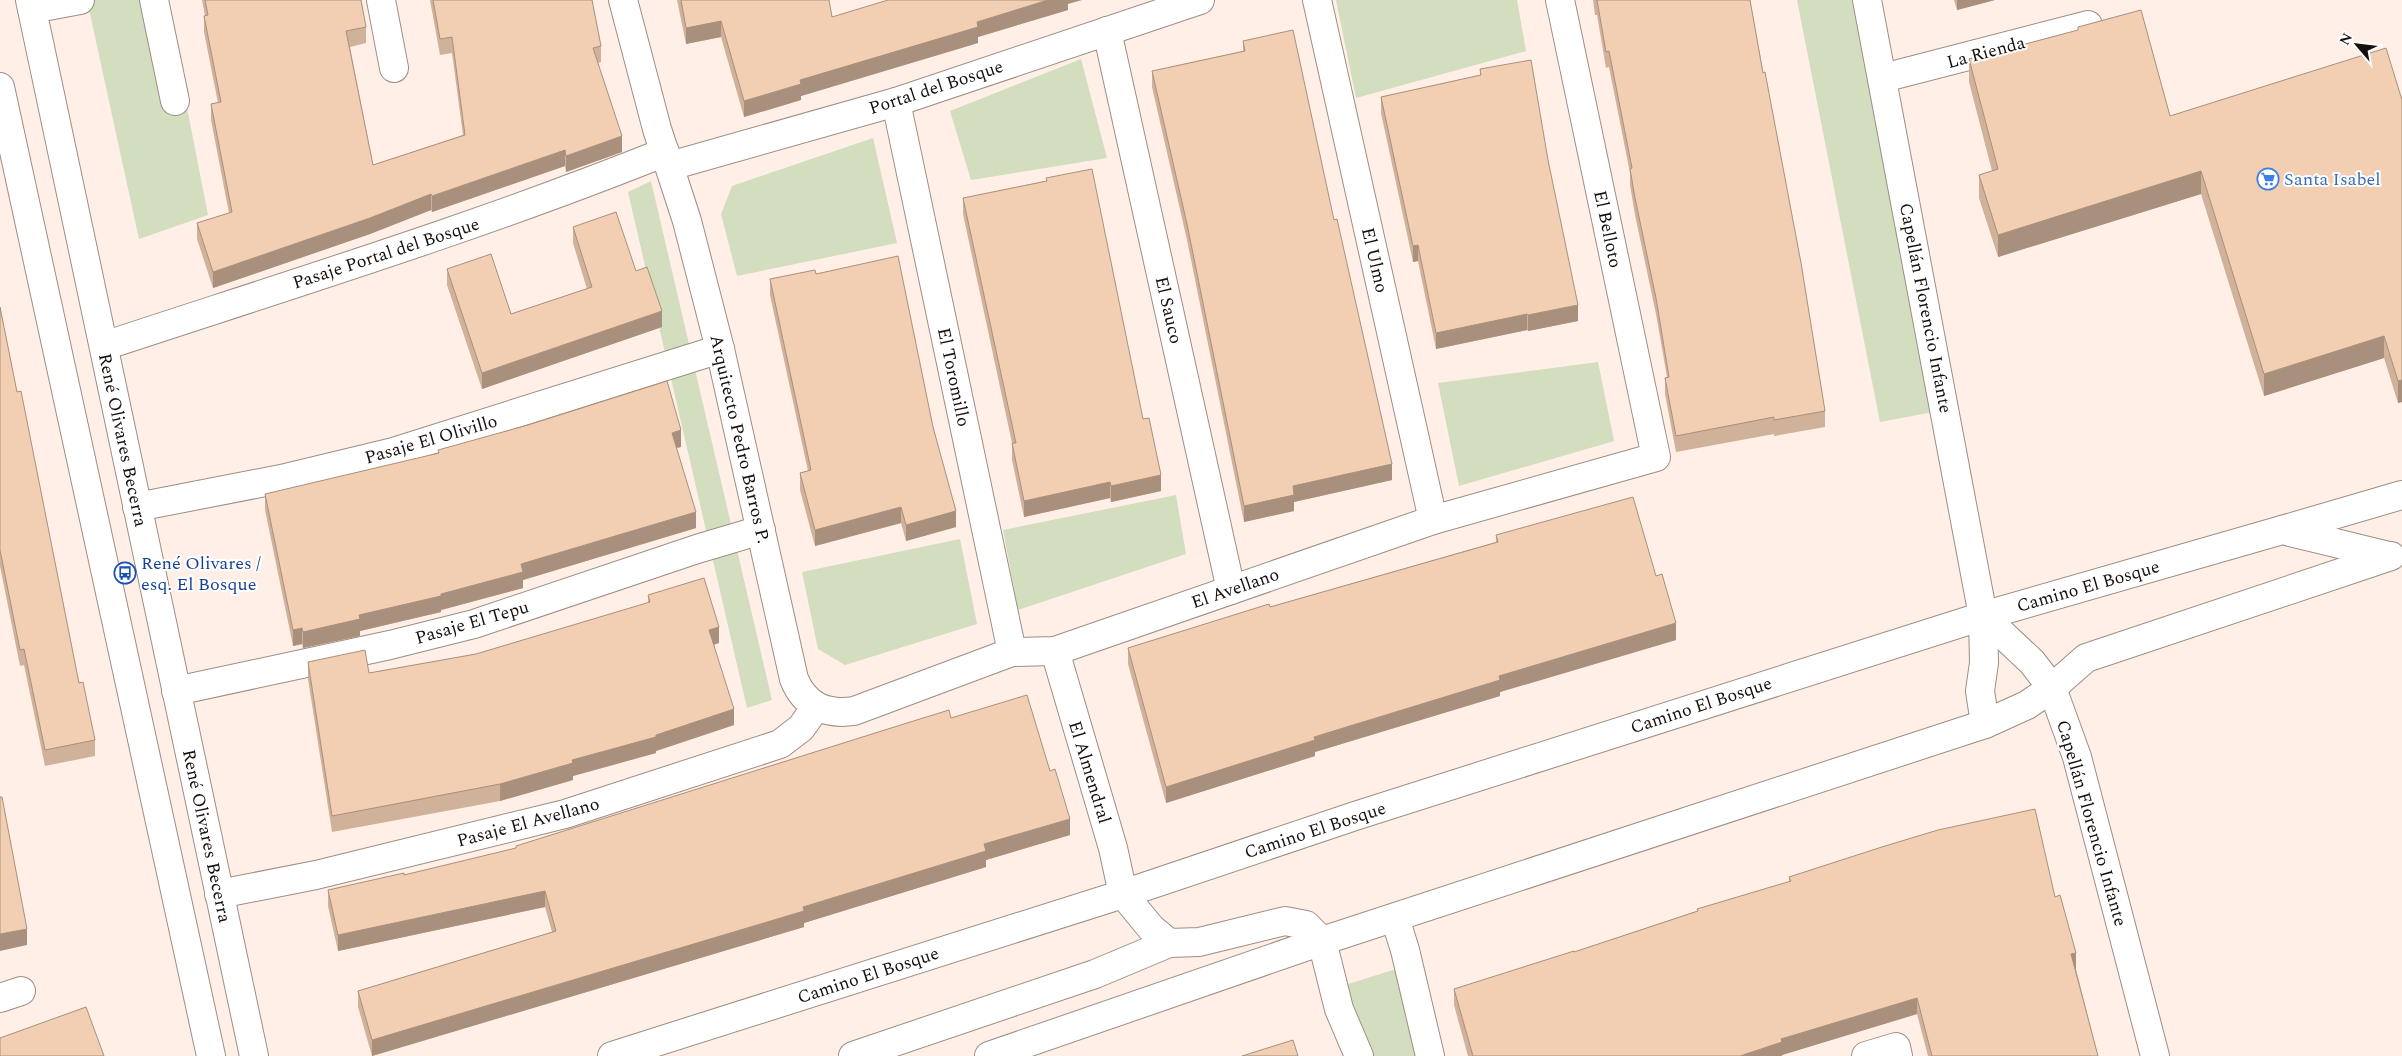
<svg xmlns="http://www.w3.org/2000/svg" width="2402" height="1056" font-family="Spectral,serif">
  <style>
    .green { fill: #d2debe }
    .lines { fill: none; stroke-linecap: round; stroke-linejoin: round }
    .minor-casing { stroke: #9c8e85; stroke-width: 30 }
    .tertiary-casing { stroke: #9c8e85; stroke-width: 30 }
    .minor { stroke: #fff; stroke-width: 28 }
    .tertiary { stroke: #fff; stroke-width: 28 }
    .wall { fill: #d0b19a }
    .shaded-wall { fill: #a9907d }
    .building { fill: #f2ceb3; stroke: #a9907d }
    .labels { text-anchor: middle; stroke-width: 4; stroke-linejoin: round; paint-order: stroke }
    .street-label { font-size: 18px; fill: #15100d; stroke: #fff }
    .shop-label { font-size: 18px; fill: #366cbe; stroke: #fff; text-anchor: start }
    .transit-label { font-size: 18px; fill: #164399; stroke: #fff; text-anchor: start }
  </style>
  <rect width="100%" height="100%" fill="#ffefe6"/>
  <g class="green">
    <path d="M87,0H166L208,215L139,239Z"/>
    <path d="M1336,0H1517L1526,51L1356,98Z"/>
    <path d="M1797,0H1852L1933,412L1880,422Z"/>
    <path d="M1081,59L1107,158L971,180L950,111Z"/>
    <path d="M873,138L897,243L737,276L721,214L732,186Z"/>
    <path d="M651,181L772,700L747,708L628,192Z"/>
    <path d="M1598,362L1614,441L1459,486L1438,383Z"/>
    <path d="M1176,495L1186,554L1018,610L1003,530Z"/>
    <path d="M960,539L977,624L845,665L818,649L802,572Z"/>
    <path d="M1396,969L1419,1056H1370L1345,985Z"/>
  </g>
  <g class="lines">
    <g class="minor-casing">
      <g id="minor">
        <path d="M154,0L175,101"/>
        <path d="M381,0L394,68"/>
        <path d="M623,0L657,129L687,221L720,349L794,679C805,706 826,715 854,711L1012,652L1055,651L1433,520L1656,457L1560,0"/>
        <path d="M1317,0L1433,520"/>
        <path d="M1867,0L1983,616L1984,663L1980,691L1985,724"/>
        <path d="M32,9L80,0"/>
        <path d="M1107,31L1231,590"/>
        <path d="M1883,78L2088,25"/>
        <path d="M0,87L211,1056"/>
        <path d="M896,102L1012,652"/>
        <path d="M670,166L896,102L1200,0"/>
        <path d="M104,346C292,284 481,226 665,152"/>
        <path d="M137,507L281,479L393,452L720,349"/>
        <path d="M2282,530L2402,495"/>
        <path d="M1983,616L2032,662L2052,688L2077,757L2155,1056"/>
        <path d="M1055,651L1113,848L1123,894"/>
        <path d="M176,691L390,645L474,624L697,549L761,530"/>
        <path d="M219,894L316,875L565,814L780,744L801,728L816,707"/>
        <path d="M1395,918L1405,950L1430,1056"/>
        <path d="M0,998L21,991"/>
        <path d="M853,1056L1095,974L1169,943"/>
        <path d="M989,1056L1322,941L1339,1009L1359,1056"/>
        <path d="M1866,1056L1896,1047L1898,1056"/>
      </g>
    </g>
    <g class="tertiary-casing">
      <g id="tertiary">
        <path d="M30,0L254,1056"/>
        <path d="M1123,894L1151,928L1169,943L1199,942L1285,921L1306,925L1322,941L1985,724L2027,705L2052,688L2086,658L2391,556"/>
        <path d="M612,1056L1123,894L1355,816L1983,616L2282,530L2389,556"/>
      </g>
    </g>
    <use href="#minor" class="minor"/>
    <use href="#tertiary" class="tertiary"/>
  </g>
  <g class="wall">
    <path d="M202,0H361L366,27V43L350,47L373,165L463,135L452,53L440,55L430,0H592L601,46V62L598,63L622,152L566,172L565,166L432,212L431,210L370,234L213,288L197,239V223L229,213L211,120V104L218,103L204,32V16H205Z"/>
    <path d="M677,0H829L832,17L1068,4V10L978,37V43L801,96V100L744,117L721,37L686,44Z"/>
    <path d="M1593,0H1750L1825,411V427L1774,436V434L1676,452L1665,394V378L1667,377L1656,314L1635,215L1630,185V173L1609,67L1606,68L1597,15H1595Z"/>
    <path d="M1954,0H1995L1957,10Z"/>
    <path d="M2078,27L2170,116L2402,100V402L2398,403L2384,358L2264,396L2201,194L1998,257L1979,198V175L1992,171L1969,82V59L2078,30Z"/>
    <path d="M1243,41L1392,480L1294,502V511L1244,522L1187,240L1152,87V71L1243,51Z"/>
    <path d="M1480,69L1548,160L1578,321L1528,331L1527,330L1436,349L1418,261L1413,262L1381,113V97L1480,75Z"/>
    <path d="M1046,178L1143,419L1161,491L1111,502L1110,498L1024,517L1012,460V443L963,214V198L1046,181Z"/>
    <path d="M573,227L636,271L662,327L482,389L447,285V269L511,314L587,289L573,243Z"/>
    <path d="M816,274L933,427L956,527L906,541L901,523L815,546L800,490V473L808,471L770,295V279Z"/>
    <path d="M0,307L17,392L79,683L95,740V756L45,766L24,665L20,666L0,566Z"/>
    <path d="M681,447L677,448L696,528L523,580V588L441,610V612L360,631V636L303,648L302,644L293,646L265,510V494L438,454V450Z"/>
    <path d="M1496,535L1656,576L1676,640L1500,692V696L1315,752V756L1166,803L1128,664V648L1496,542Z"/>
    <path d="M648,595L719,643L714,645L734,725L656,751V753L573,776V780L500,801L332,832L308,679V662L369,673L476,654L648,603Z"/>
    <path d="M951,718L1050,771L1070,835L986,860V867L804,923V927L372,1056L358,1007V991L552,932L545,907L338,951L328,906V890L404,875L516,849V846Z"/>
    <path d="M1789,877L2055,897L2076,969L2098,1056H1928L1917,1014L1782,1055V1056H1468L1454,1005V989L1574,952L1697,911V909L1789,882Z"/>
  </g>
  <g class="shaded-wall">
    <path d="M1048,0H1082L1068,4V10L978,37V43L801,96V100L744,117V101L800,80L977,22Z"/>
    <path d="M1957,0H1995L1957,10Z"/>
    <path d="M721,21V37L686,44V28Z"/>
    <path d="M622,136V152L566,172V156Z"/>
    <path d="M565,150V166L432,212V196Z"/>
    <path d="M2201,171V194L1998,257V235Z"/>
    <path d="M431,194V210L370,234L213,288V272Z"/>
    <path d="M1418,245V261L1413,262V246Z"/>
    <path d="M1578,305V321L1528,331V315Z"/>
    <path d="M662,311V327L482,389V373Z"/>
    <path d="M1527,314V330L1436,349V333Z"/>
    <path d="M2384,336V358L2264,396V374Z"/>
    <path d="M2402,380V402L2398,403V381Z"/>
    <path d="M681,430V447L672,449V433Z"/>
    <path d="M1392,464V480L1294,502V511L1244,522V506L1293,486Z"/>
    <path d="M1161,475V491L1111,502V486Z"/>
    <path d="M1110,482V498L1024,517V501Z"/>
    <path d="M901,507V523L815,546V530Z"/>
    <path d="M956,511V527L906,541V525Z"/>
    <path d="M696,512V528L523,580V588L441,610V612L360,631V636L303,648V632L359,615L441,594L521,564Z"/>
    <path d="M1676,623V640L1500,692V696L1315,752V756L1166,803V787L1314,737L1499,676Z"/>
    <path d="M719,627V643L709,646V630Z"/>
    <path d="M302,628V644L293,646V630Z"/>
    <path d="M734,709V725L656,751V753L573,776V780L500,801V784L572,760L656,735Z"/>
    <path d="M1070,819V835L986,860V867L804,923V927L372,1056V1040L803,907L984,844Z"/>
    <path d="M545,891V907L338,951V935Z"/>
    <path d="M27,929V945L0,951V934Z"/>
    <path d="M2076,953V969L2071,970V954Z"/>
    <path d="M1917,998V1014L1782,1055V1056H1740L1781,1039Z"/>
  </g>
  <g class="building">
    <path d="M205,0H361L366,27L346,31L373,165L465,135L452,37L440,39L433,0H592L601,46L593,48L622,136L566,156L565,150L432,196L431,194L370,218L213,272L197,223L232,212L211,104L221,102L204,16L208,15Z"/>
    <path d="M681,0H829L832,17L888,0H1048L977,22L978,27L800,80L801,84L744,101L721,21L686,28Z"/>
    <path d="M1597,0H1750L1763,73L1765,72L1801,263L1825,411L1774,420V417L1676,436L1665,378L1669,377L1656,298L1635,198L1630,169L1632,168L1609,51L1606,52Z"/>
    <path d="M2141,10L2170,116L2386,48L2402,100V380L2398,381L2384,336L2264,374L2201,171L1998,235L1979,175L1998,169L1969,59L2078,30V27Z"/>
    <path d="M1293,30L1334,220L1337,219L1392,464L1293,486L1294,495L1244,506L1187,224L1152,71L1245,51L1243,41Z"/>
    <path d="M1531,60L1548,160L1578,305L1528,315L1527,314L1436,333L1418,245L1413,246L1381,97L1481,75L1480,69Z"/>
    <path d="M1092,169L1143,419L1149,418L1161,475L1111,486L1110,482L1024,501L1012,443H1016L963,198L1047,181L1046,178Z"/>
    <path d="M616,212L636,271L647,267L662,311L482,373L447,269L491,254L511,314L592,287L573,227Z"/>
    <path d="M898,256L933,427L956,511L906,525L901,507L815,530L800,473L811,470L770,279L815,270L816,274Z"/>
    <path d="M0,307L17,392L21,391L79,683L83,682L95,740L45,750L24,649L20,650L0,550Z"/>
    <path d="M667,381L681,430L672,433L696,512L521,564L523,572L441,594V596L359,615L360,619L303,632L302,628L293,630L265,494L439,453L438,450L528,425Z"/>
    <path d="M1633,497L1656,576L1662,574L1676,623L1499,676L1500,680L1314,737L1315,740L1166,787L1128,648L1269,604L1270,607L1498,542L1496,535Z"/>
    <path d="M704,578L719,627L709,630L734,709L656,735V737L572,760L573,763L500,784L332,816L308,662L365,650L369,673L476,654L650,602L648,595Z"/>
    <path d="M1027,695L1050,771L1055,769L1070,819L984,844L986,851L803,907L804,911L372,1040L358,991L556,931L545,891L338,935L328,890L404,873V875L516,848V846L907,723L949,710L951,718Z"/>
    <path d="M0,797H2L27,929L0,934Z"/>
    <path d="M2035,809L2055,897L2060,895L2076,953L2071,954L2098,1056H1932L1917,998L1781,1039L1782,1042L1740,1056H1473L1454,989L1574,951V952L1698,911L1697,909L1791,881L1789,877L1885,846L1938,830Z"/>
    <path d="M86,1007L104,1056H0V1038Z"/>
    <path d="M1293,1040L1298,1056H1242Z"/>
  </g>
  <defs>
    <g id="supermarket-ring" transform="scale(1.125)"><circle r="9.5" fill="#fff" stroke="#3f7fe0" stroke-width="1.5"/><path d="M-6-5.5h2.5l.6 2H6L4.5 2H-2.5L-4.4-4H-6ZM-1.5 3.2a1.3 1.3 0 1 0 .1 0ZM3 3.2a1.3 1.3 0 1 0 .1 0Z" fill="#3f7fe0"/></g>
    <g id="bus-ring" transform="scale(1.125)"><circle r="9.5" fill="#fff" stroke="#1a4fb4" stroke-width="1.5"/><path d="M-5-6H5V4H4V6H2V4H-2V6H-4V4H-5ZM-3.5-4V0h7V-4ZM-3.5 1.2v1.5H-2V1.2ZM2 1.2v1.5H3.5V1.2Z" fill="#1a4fb4"/></g>
  </defs>
  <g fill-rule="evenodd">
    <use href="#supermarket-ring" x="2268" y="179"/>
    <use href="#bus-ring" x="125" y="573"/>
  </g>
  <g class="labels">
    <g class="street-label">
      <text transform="translate(1986 52) rotate(-15)" y="6">La Rienda</text>
      <text transform="translate(936 87) rotate(-18)" y="6">Portal del Bosque</text>
      <text transform="translate(1608 229) rotate(78)" y="6">El Belloto</text>
      <text transform="translate(386 253) rotate(-18)" y="6">Pasaje Portal del Bosque</text>
      <text transform="translate(1375 260) rotate(77)" y="6">El Ulmo</text>
      <text transform="translate(1926 308) rotate(79)" y="6">Capellán Florencio Infante</text>
      <text transform="translate(1169 310) rotate(77)" y="6">El Sauco</text>
      <text transform="translate(954 377) rotate(78)" y="6">El Toromillo</text>
      <text transform="translate(431 439) rotate(-16)" y="6">Pasaje El Olivillo</text>
      <text transform="translate(740 439) rotate(77)" y="6">Arquitecto Pedro Barros P.</text>
      <text transform="translate(123 440) rotate(78)" y="6">René Olivares Becerra</text>
      <text transform="translate(2088 586) rotate(-16)" y="6">Camino El Bosque</text>
      <text transform="translate(1235 588) rotate(-19)" y="6">El Avellano</text>
      <text transform="translate(472 622) rotate(-16)" y="6">Pasaje El Tepu</text>
      <text transform="translate(1701 705) rotate(-18)" y="6">Camino El Bosque</text>
      <text transform="translate(1090 772) rotate(73)" y="6">El Almendral</text>
      <text transform="translate(528 822) rotate(-15)" y="6">Pasaje El Avellano</text>
      <text transform="translate(2092 823) rotate(74)" y="6">Capellán Florencio Infante</text>
      <text transform="translate(1315 830) rotate(-18)" y="6">Camino El Bosque</text>
      <text transform="translate(207 836) rotate(78)" y="6">René Olivares Becerra</text>
      <text transform="translate(868 975) rotate(-18)" y="6">Camino El Bosque</text>
    </g>
    <g class="shop-label">
      <text x="2284" y="185">Santa Isabel</text>
    </g>
    <g class="transit-label">
      <text x="141" y="569">René Olivares /<tspan x="141" dy="21">esq. El Bosque</tspan></text>
    </g>
  </g>
  <g transform="translate(2357 45) rotate(298)" stroke="#ffffff" stroke-width="4" paint-order="stroke">
  <path d="M0-4L9 19L0 12L-9 19Z" fill="#15100d"/>
  <text y="-8" font-size="14" font-weight="bold" text-anchor="middle" fill="#15100d">N</text>
  </g>
</svg>
